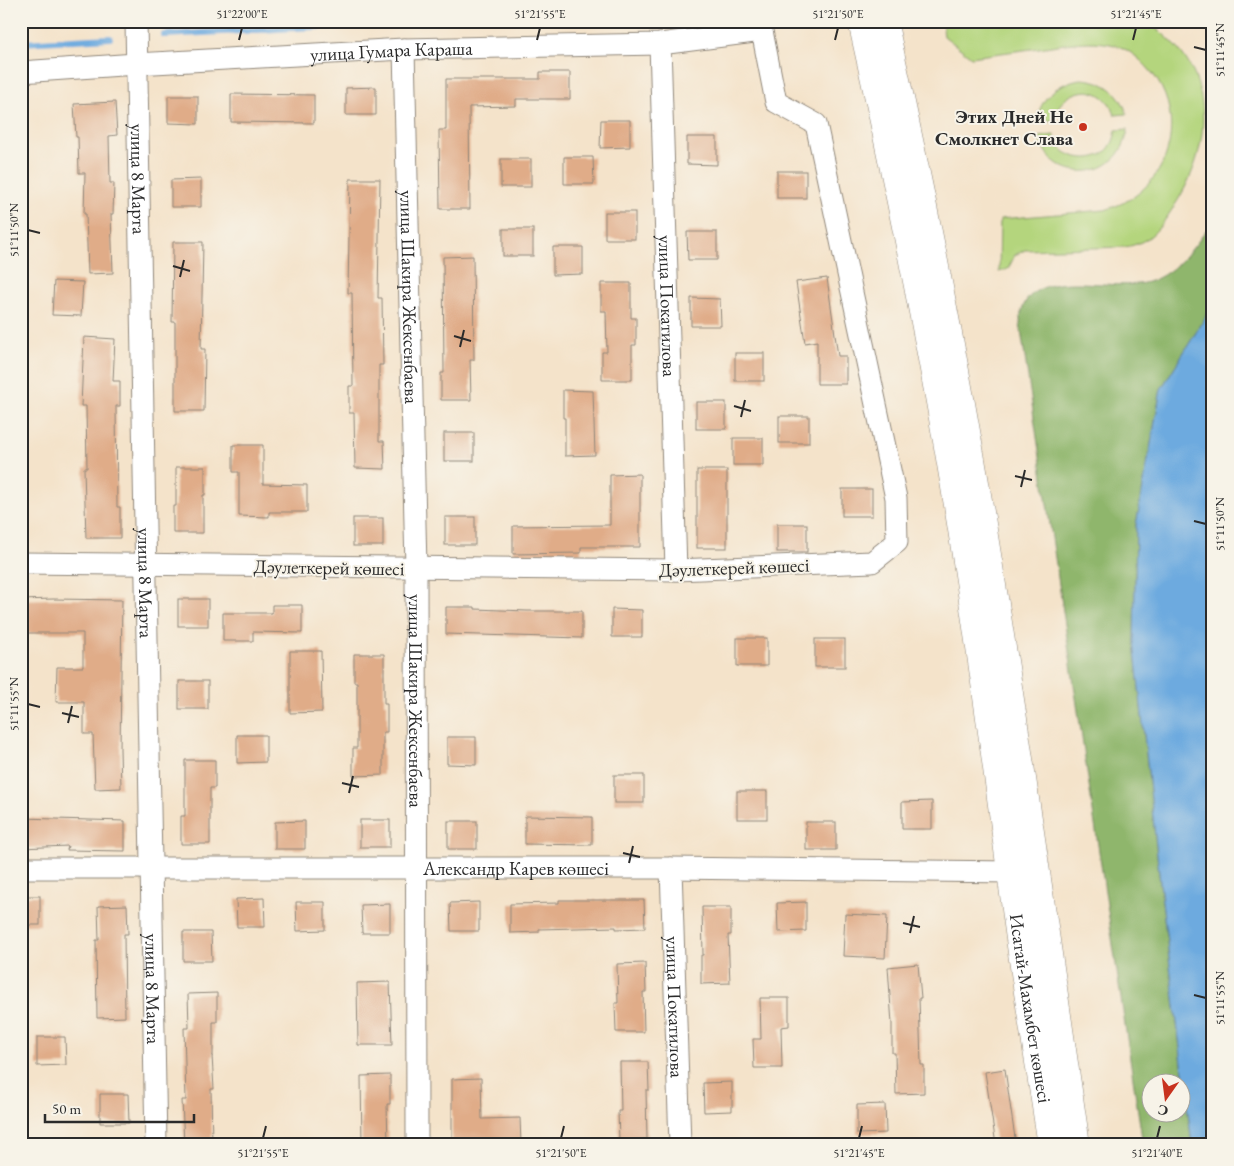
<svg xmlns="http://www.w3.org/2000/svg" width="1234" height="1166" font-family="'EB Garamond',serif">
  <style>
    .green { fill: #b4d57d; stroke: #708054 }
    .forest { fill: #8fb66c; stroke: #5d704c; fill-rule: evenodd }
    .water { fill: #6daadf; stroke: #4c6a85 }
    .lines { fill: none; stroke-linecap: round; stroke-linejoin: round }
    .stream { stroke: #6daadf; stroke-width: 6 }
    .building { fill: #e0ac88 }
    .street-casing { stroke: #90877a; stroke-width: 23 }
    .primary-casing { stroke: #90877a; stroke-width: 29 }
    .street { stroke: #fff; stroke-width: 21 }
    .primary { stroke: #fff; stroke-width: 28 }
    .ticks { fill: none; stroke: #2b2b2b; stroke-width: 2 }
    .poi-dot { fill: #c8321e; stroke: #f7f3e8; stroke-width: 2 }
    .labels { text-anchor: middle; stroke-width: 4; stroke-linejoin: round; paint-order: stroke }
    .street-label { font-size: 19px; fill: #2b2b2b; stroke: #f7f3e8 }
    .poi-label { font-size: 19px; font-weight: bold; fill: #2b2b2b; stroke: #f7f3e8; text-anchor: end }
    .neatline { fill: none; stroke: #2b2b2b; stroke-width: 2 }
    .ticks-label { font-size: 12px; text-anchor: middle; fill: #2b2b2b }
  </style>
  <rect width="100%" height="100%" fill="#f7f3e8"/>
  <filter id="ink" filterUnits="userSpaceOnUse"><feTurbulence type="fractalNoise" baseFrequency=".02" numOctaves="2"/><feDisplacementMap in="SourceGraphic" scale="10" xChannelSelector="R" yChannelSelector="G"/><feConvolveMatrix kernelMatrix="1 2 1 2 8 2 1 2 1" color-interpolation-filters="sRGB"/></filter>
  <filter id="wash" filterUnits="userSpaceOnUse"><feTurbulence type="fractalNoise" baseFrequency=".0096" numOctaves="4" result="noise"/><feDisplacementMap in="SourceGraphic" scale="20" xChannelSelector="R" yChannelSelector="G"/><feGaussianBlur stdDeviation="1.12" result="paint"/><feColorMatrix in="noise" values="0 0 0 0 0 0 0 0 0 0 0 0 0 0 0 0 0 1.4 0 .05"/><feComposite in="paint" operator="in"/></filter>
  <g filter="url(#wash)">
    <rect width="100%" height="100%" fill="#f4e3ca"/>
    <g class="green">
      <path d="M942,21H1144C1218,63 1216,144 1173,208C1160,228 1150,243 1125,247L1025,250L1015,255L1008,269L999,272L1000,219L1105,210C1119,205 1132,200 1142,190C1176,161 1180,109 1153,74C1144,63 1132,51 1118,46C1092,38 1065,44 1039,48C1016,51 994,54 971,57L944,36Z"/>
      <path d="M1080,79C1104,80 1120,91 1127,114L1115,115C1113,110 1111,105 1107,101C1089,80 1057,96 1053,120L1037,122C1039,98 1058,83 1080,79Z"/>
      <path d="M1128,129C1120,184 1051,184 1039,137L1054,135C1056,141 1059,148 1065,152C1079,161 1102,161 1111,145C1114,141 1115,135 1116,130Z"/>
    </g>
    <path class="forest" d="M1213,220V305L1161,389L1136,525L1134,642L1162,901L1192,1145H1143L1020,324C1022,259 1109,294 1148,282C1177,273 1197,244 1213,220ZM1152,1084H1182V1114H1152Z"/>
    <path class="water" d="M1213,305V1145H1192L1162,901L1134,642L1136,525L1161,389Z"/>
    <g class="lines">
      <g class="stream">
        <path d="M164,35L429,21"/>
        <path d="M21,43L110,38"/>
      </g>
    </g>
    <g id="blocks">
      <g class="building">
        <path d="M540,72H570V99H516V106L469,107L470,209H440L439,130H446V79H540Z"/>
        <path d="M376,87V115H346V88Z"/>
        <path d="M231,94L314,95V123L231,122Z"/>
        <path d="M168,96H198V124L168,123Z"/>
        <path d="M115,102L117,135L109,136L110,183H114L113,214H111L113,273L88,274L86,214H84L85,173H79L78,137H76L74,104Z"/>
        <path d="M601,120H630V147L600,148Z"/>
        <path d="M687,137H717V165L687,164Z"/>
        <path d="M564,157H593L594,184H564Z"/>
        <rect x="501" y="159" width="30" height="28"/>
        <rect x="777" y="171" width="29" height="27"/>
        <path d="M201,179V207H171V180Z"/>
        <path d="M350,179H380L378,298H382L383,365H379V441H384L385,469L355,468L354,413H349V386H353L352,293H348Z"/>
        <rect x="605" y="212" width="30" height="27"/>
        <rect x="503" y="229" width="30" height="27"/>
        <path d="M687,232H717V260H688Z"/>
        <path d="M173,242H203L201,349H205L204,411H175V322H172Z"/>
        <path d="M553,247H583V274L553,275Z"/>
        <path d="M473,256L474,360H470L471,400H441V373H444L443,257Z"/>
        <path d="M827,278L838,356H846V384H817V341L805,343L796,282Z"/>
        <path d="M54,281L83,282L81,316L52,315Z"/>
        <path d="M601,283H631V318H636V345H632V380H602V352H607L606,311H601Z"/>
        <path d="M691,298L720,299L721,326H691Z"/>
        <path d="M84,337L115,339L113,381H120V406H116L117,507H120V538H86L84,468H87L86,406H81Z"/>
        <rect x="735" y="353" width="29" height="28"/>
        <path d="M563,390L593,391L595,455L565,456V418H563Z"/>
        <rect x="696" y="402" width="30" height="27"/>
        <rect x="779" y="416" width="30" height="27"/>
        <rect x="444" y="433" width="30" height="28"/>
        <rect x="733" y="438" width="30" height="27"/>
        <path d="M233,445H263V484L307,485V512H269V517L239,516V472H233Z"/>
        <path d="M176,467H205V495H203V533H173V506H176Z"/>
        <rect x="697" y="470" width="30" height="78"/>
        <path d="M640,474V547H581V553L513,554V526L610,525V475Z"/>
        <rect x="842" y="489" width="30" height="27"/>
        <rect x="445" y="517" width="30" height="28"/>
        <rect x="353" y="518" width="30" height="28"/>
        <rect x="777" y="524" width="30" height="28"/>
        <path d="M53,599L122,600L120,749L121,788L95,789L93,734H84V702H56L57,667H83V633H21V600Z"/>
        <rect x="178" y="599" width="30" height="27"/>
        <path d="M272,605H302V633L253,632V641H223V613H272Z"/>
        <path d="M446,607H475V609L527,611H582V638L446,634Z"/>
        <path d="M612,609L642,610V637H612Z"/>
        <rect x="737" y="638" width="30" height="28"/>
        <rect x="815" y="639" width="30" height="28"/>
        <path d="M290,651H321L322,712L290,713Z"/>
        <path d="M354,654H384V704H387V732H383V775L353,776V748H357V682H354Z"/>
        <rect x="179" y="681" width="29" height="28"/>
        <path d="M237,735H266V762L237,763Z"/>
        <path d="M447,737H476V765L447,764Z"/>
        <path d="M185,760H215V788H210V844H181V816H185Z"/>
        <rect x="614" y="775" width="30" height="28"/>
        <rect x="737" y="791" width="30" height="28"/>
        <path d="M932,801V829H902V802Z"/>
        <path d="M525,816L592,817V845L525,844Z"/>
        <path d="M21,818L125,821V851L67,850L68,846L21,848Z"/>
        <rect x="360" y="820" width="30" height="27"/>
        <path d="M305,821V849H275V822Z"/>
        <rect x="448" y="821" width="29" height="28"/>
        <rect x="806" y="822" width="30" height="28"/>
        <rect x="21" y="896" width="19" height="29"/>
        <path d="M264,898L265,927H237L236,899Z"/>
        <path d="M559,900H644L645,928L616,929V927L539,929V932L510,933V904L559,903Z"/>
        <path d="M296,902H325V930L297,931Z"/>
        <path d="M479,902V931H451L450,903Z"/>
        <path d="M806,902V931L778,932L777,903Z"/>
        <path d="M390,904V933H362L361,905Z"/>
        <path d="M127,905L128,934H124L125,1017L97,1018L96,940H99L98,906Z"/>
        <path d="M702,907H731V935H728L730,983L701,984V955H703Z"/>
        <path d="M845,914L887,916L885,958L843,956Z"/>
        <path d="M183,932H211L212,961H183Z"/>
        <path d="M645,963L646,992H643L644,1032H616L615,1003H618L617,964Z"/>
        <path d="M918,964L921,998H919L921,1065H924V1093L896,1094L895,1053H892V1024L888,967Z"/>
        <path d="M390,982L392,1045H358L357,983Z"/>
        <path d="M217,993V1022H213V1056H212L214,1089H211L212,1145H184L182,1100H186L184,1028H189L188,994Z"/>
        <path d="M760,998H789V1026L781,1027L782,1068H754L753,1039H761Z"/>
        <path d="M37,1037H65L66,1065L37,1066Z"/>
        <path d="M620,1062H648L649,1090H646L647,1139L619,1140L618,1111H621Z"/>
        <path d="M1005,1069L1011,1111L1016,1145H996L985,1072Z"/>
        <path d="M390,1075V1104H387L388,1145H362L361,1076Z"/>
        <path d="M481,1078L482,1119L520,1118L521,1145H452V1079Z"/>
        <path d="M732,1082V1111L704,1112L703,1083Z"/>
        <path d="M100,1094H128L129,1123H100Z"/>
        <path d="M885,1104L886,1133L857,1134V1105Z"/>
      </g>
    </g>
  </g>
  <g filter="url(#ink)">
    <use href="#blocks" fill-opacity="0" stroke="#90877a" stroke-width="1"/>
    <g class="lines">
      <g class="street-casing">
        <g id="street">
          <path id="s1" d="M136,21L156,1145"/>
          <path id="s2" d="M660,44L676,570"/>
          <path id="s3" d="M404,49L416,568L417,1145"/>
          <path id="s4" d="M21,72L136,64L404,49L660,44L762,31L776,102L816,124L896,498L897,542L872,562L676,570L21,563"/>
          <path id="s5" d="M21,868H671L1012,872"/>
          <path id="s6" d="M671,868L680,1145"/>
        </g>
      </g>
      <g class="primary-casing">
        <g id="primary">
          <path id="s7" d="M862,21C902,200 939,380 967,561C986,682 1002,803 1018,924C1028,998 1041,1071 1052,1145"/>
          <path d="M883,21C923,200 959,380 988,561C1020,755 1047,950 1076,1145"/>
        </g>
      </g>
      <use href="#street" class="street"/>
      <use href="#primary" class="primary"/>
    </g>
  </g>
  <path class="ticks" d="M239,40L242,28M537,40L540,28M835,40L838,28M1133,40L1136,28M1194,47L1206,50M28,230L40,233M173,266L190,271M180,277L184,260M454,336L471,341M460,347L464,330M734,406L751,411M741,417L745,400M1015,476L1032,480M1021,487L1025,470M1194,521L1206,524M28,704L40,707M62,713L79,717M68,723L72,706M342,783L359,787M349,793L353,776M623,853L640,857M629,863L633,846M903,923L920,927M910,933L914,916M1194,995L1206,998M263,1138L266,1126M561,1138L564,1126M859,1138L862,1126M1157,1138L1160,1126"/>
  <circle class="poi-dot" cx="1083" cy="127" r="5"/>
  <g class="labels">
    <g class="street-label">
      <text dy="7" stroke="none"><textPath href="#s4" startOffset="371">улица Гумара Караша</textPath></text>
      <text dy="7" stroke="none"><textPath href="#s1" startOffset="158">улица 8 Марта</textPath></text>
      <text dy="7" stroke="none"><textPath href="#s3" startOffset="248">улица Шакира Жексенбаева</textPath></text>
      <text dy="7" stroke="none"><textPath href="#s2" startOffset="262">улица Покатилова</textPath></text>
      <text transform="translate(329 567) rotate(1)" y="7">Дәулеткерей көшесі</text>
      <text transform="translate(734 567) rotate(-2)" y="7">Дәулеткерей көшесі</text>
      <text dy="7" stroke="none"><textPath href="#s1" startOffset="562">улица 8 Марта</textPath></text>
      <text dy="7" stroke="none"><textPath href="#s3" startOffset="652">улица Шакира Жексенбаева</textPath></text>
      <text dy="7" stroke="none"><textPath href="#s5" startOffset="495">Александр Карев көшесі</textPath></text>
      <text dy="7" stroke="none"><textPath href="#s1" startOffset="968">улица 8 Марта</textPath></text>
      <text dy="7" stroke="none"><textPath href="#s6" startOffset="139">улица Покатилова</textPath></text>
      <text dy="7" stroke="none"><textPath href="#s7" startOffset="1002">Исатай-Махамбет көшесі</textPath></text>
    </g>
    <g class="poi-label">
      <text x="1073" y="123">Этих Дней Не<tspan x="1073" dy="22">Смолкнет Слава</tspan></text>
    </g>
  </g>
  <rect width="1234" height="1166" fill="none" stroke="#f7f3e8" stroke-width="55"/>
  <g transform="translate(1166 1098) rotate(194)"><circle r="24" fill="#f7f3e8" stroke="#a5a39c"/>
  <path d="M0-4L9 19L0 12L-9 19Z" fill="#c8321e"/>
  <text y="-8" font-size="14" font-weight="bold" text-anchor="middle" fill="#2b2b2b">С</text>
  </g>
  <path d="M45 1114v8h149v-8" fill="none" stroke="#2b2b2b" stroke-width="2.5"/>
  <text x="52" y="1114" font-size="15" fill="#2b2b2b" stroke="#f7f3e8" stroke-width="4" paint-order="stroke">50 m</text>
  <rect x="28" y="28" width="1178" height="1110" class="neatline"/>
  <g class="ticks-label">
    <text x="242" y="18">51°22'00"E</text>
    <text x="540" y="18">51°21'55"E</text>
    <text x="838" y="18">51°21'50"E</text>
    <text x="1136" y="18">51°21'45"E</text>
    <text transform="translate(1220 50) rotate(-90)" y="4">51°11'45"N</text>
    <text transform="translate(14 230) rotate(-90)" y="4">51°11'50"N</text>
    <text transform="translate(1220 524) rotate(-90)" y="4">51°11'50"N</text>
    <text transform="translate(14 704) rotate(-90)" y="4">51°11'55"N</text>
    <text transform="translate(1220 998) rotate(-90)" y="4">51°11'55"N</text>
    <text x="263" y="1157">51°21'55"E</text>
    <text x="561" y="1157">51°21'50"E</text>
    <text x="859" y="1157">51°21'45"E</text>
    <text x="1157" y="1157">51°21'40"E</text>
  </g>
</svg>
